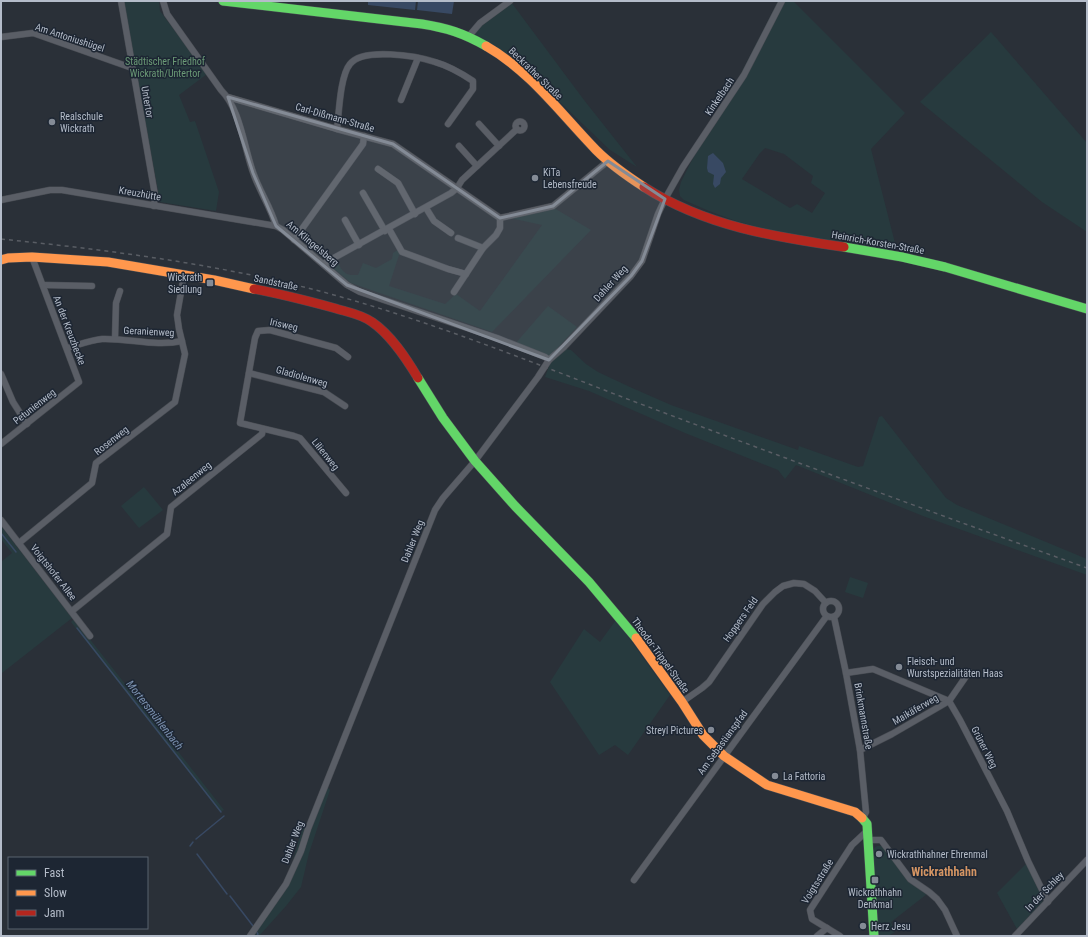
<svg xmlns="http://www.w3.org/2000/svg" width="1088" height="937" font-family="'Roboto Condensed',sans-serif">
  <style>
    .green { fill: #273a3e; fill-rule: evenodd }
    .water { fill: #384963 }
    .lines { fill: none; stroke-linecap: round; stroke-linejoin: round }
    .stream { stroke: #384963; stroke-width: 1.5 }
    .street-casing { stroke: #484c53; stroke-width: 7 }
    .fast-casing { stroke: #484c53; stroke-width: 10 }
    .slow-casing { stroke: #484c53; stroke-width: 10 }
    .jam-casing { stroke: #484c53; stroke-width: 10 }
    .street { stroke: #5a5e66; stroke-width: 6 }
    .fast { stroke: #63d668; stroke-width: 9 }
    .slow { stroke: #ff974d; stroke-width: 9 }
    .jam { stroke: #b3261e; stroke-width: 9 }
    .rail { stroke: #595d64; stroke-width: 1.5; stroke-dasharray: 4 4; stroke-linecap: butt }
    .marked { fill: #848b96; fill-opacity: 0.2; stroke: #848b96; stroke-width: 3; stroke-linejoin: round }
    .poi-dot { fill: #848b96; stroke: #1d2633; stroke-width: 1.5 }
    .labels { text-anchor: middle; stroke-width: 3; stroke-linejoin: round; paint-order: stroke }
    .street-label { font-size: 10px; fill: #b4bcc9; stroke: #1d2633 }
    .park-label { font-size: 10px; fill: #6b9a76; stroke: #1d2633 }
    .poi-label { font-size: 10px; fill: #b4bcc9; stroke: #1d2633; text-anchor: start }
    .water-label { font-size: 11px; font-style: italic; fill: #7c92b1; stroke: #1d2633 }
    .quarter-label { font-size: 12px; font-weight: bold; fill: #d59563; stroke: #1d2633 }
  </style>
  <rect width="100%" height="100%" fill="#2a3038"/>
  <g class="green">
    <path d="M123,1H159L160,11L207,74L179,95L190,122L195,121L219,192L216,211L160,202Z"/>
    <path d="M778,1H793L905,113L871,149L895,243L888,251L809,239L769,230L736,221L709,211L684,200L680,196L679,190L681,182L691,162L740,75ZM765,148L784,154L813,176L811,183L825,193L812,213L797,204L790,208L742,179L760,153Z"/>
    <path d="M511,2L584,100L637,167L610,150L514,58L469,32Z"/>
    <path d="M991,32L1087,143V232L1042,202L920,102Z"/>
    <path d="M554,208L591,230L492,332L351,283L328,264L336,259C342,271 344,276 358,275L363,263L376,268L392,259L393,253L399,249L402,254L399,255L389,286L445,304L456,294L480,311L542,225L510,218Z"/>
    <path d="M548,306L577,327L550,356L515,344Z"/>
    <path d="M565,349L571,350L586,364L598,372L630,387L671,405L798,450L799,446L858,467L863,466L879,417L882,416L946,498L957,505L1087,559V575L923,516L796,465L785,479L778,470L685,433L589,391L545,377L551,361Z"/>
    <path d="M144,487L163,510L139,528L121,506Z"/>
    <path d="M1,526L72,618L2,673L1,672V562L12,553L1,539Z"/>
    <path d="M850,577L868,583L863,598L845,592Z"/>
    <path d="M74,619L224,810L220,812L71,622Z"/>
    <path d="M616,620L670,695L628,755L615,745L599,755L550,682L584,629L600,642Z"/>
    <path d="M326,785L330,790L309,853L301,887L286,906L259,936H247L289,874L304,822L308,828Z"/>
    <path d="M877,846H882L906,878L927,894L891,922L895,932L888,936H878L877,926L872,851L874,848Z"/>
    <path d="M1027,863L1044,900L1017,929L997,893Z"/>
  </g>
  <g class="water">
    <path d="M368,1H416L415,10L368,5Z"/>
    <path d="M418,1H454L452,14L417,10Z"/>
    <path d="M713,153L723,163L726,172L721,178L720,184L715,188L713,184L714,175L708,172L707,168L708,156Z"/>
  </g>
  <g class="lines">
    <g class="stream">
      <path d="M1,533L16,552"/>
      <path d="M77,628L221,812"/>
      <path d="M196,839L224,816"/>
      <path d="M190,846L193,842"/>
      <path d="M197,854L227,894"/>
      <path d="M230,896L253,926"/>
      <path d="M256,931L258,934L257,936"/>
    </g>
    <g class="street-casing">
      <g id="street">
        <path d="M121,1L155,195L154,206"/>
        <path d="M163,1L167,14L221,90C241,110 244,149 254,175C260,192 271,208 276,226L283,230L347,285L360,292L497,338L545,357L549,360"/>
        <path d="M469,36L480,23L510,1"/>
        <path d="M1,37L33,33L132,68"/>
        <path d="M228,97L337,129L393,144L500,218L553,206L608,161"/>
        <path d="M401,100L418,58"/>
        <circle cx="520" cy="126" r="4.5"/>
        <path d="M479,124L499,146"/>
        <path d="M337,129C339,113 340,76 350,64C363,47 417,56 435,62C449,66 461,73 473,81V89L448,124"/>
        <path d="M459,146L477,166"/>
        <path d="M378,169L398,183L415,214"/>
        <path d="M363,193L385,231"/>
        <path d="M1,200L50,190H62L276,226"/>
        <path d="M426,208L434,221L451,233"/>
        <path d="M345,220L359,245"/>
        <path d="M389,229L402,252L448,269L466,274"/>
        <path d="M458,238L483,248"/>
        <path d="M294,240L363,144L364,136"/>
        <path d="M323,264L451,193L457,188L462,180L517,129"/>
        <path d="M43,285L92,286"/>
        <path d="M454,292L483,248L496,235L500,228V218"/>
        <path d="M115,339L116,303L120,291"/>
        <path d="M67,348C78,345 91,340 102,339C129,338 156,347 182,341"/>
        <path d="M249,373L324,392L345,406"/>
        <path d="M1,374L13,402L27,424"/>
        <path d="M1,444L79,382L32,257"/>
        <path d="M346,493L300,438L294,436L240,423L255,338L258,331L270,330L336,348L348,357"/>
        <path d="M1,520L90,636"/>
        <path d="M19,543L92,483L96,463L175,402L185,354L179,329L177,315L184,275"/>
        <circle cx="831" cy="609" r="8"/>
        <path d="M72,611L167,534L171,507L262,434L263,429"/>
        <path d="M834,617L846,673L860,750L866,812L863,818"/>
        <path d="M846,673L873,669L949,701L960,720L1007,811L1028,861L1048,902"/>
        <path d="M682,702L702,688L709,682L763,604L775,592L783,586L794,583L804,584L815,591L826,603"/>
        <path d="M860,750L892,734L949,701L969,672"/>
        <path d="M868,840H881L910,879L929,892L937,899L945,910L957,936"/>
        <path d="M634,880L826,617"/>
        <path d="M250,936L286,884L301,851L308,829L435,510L443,498L475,461L538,377L549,360L564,347L631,276L642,261L658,214L665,199L683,167L744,75L782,1"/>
        <path d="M817,936L827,928"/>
        <path d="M840,936L812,919L810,910L852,845L867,831"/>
        <path d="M1015,936L1087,860"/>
      </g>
    </g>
    <g class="fast-casing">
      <g id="fast">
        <path d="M223,1L422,24C447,28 463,33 486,46"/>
        <path d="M844,247L902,257L945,267L1087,309"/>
        <path d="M418,378L443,418L475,461L515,506L589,582L636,638"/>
        <path d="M862,818L867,824L874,936"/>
      </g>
    </g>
    <g class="slow-casing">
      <g id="slow">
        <path d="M486,46C530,71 561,114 596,150C610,164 627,176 644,187"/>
        <path d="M1,260L8,258L32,257L108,262L214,280L254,289"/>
        <path d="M636,638L682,702L703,735L724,756L767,785L855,812L862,818"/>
      </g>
    </g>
    <g class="jam-casing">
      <g id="jam">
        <path d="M644,187C705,226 774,237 844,247"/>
        <path d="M254,289C281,294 308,301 334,308C347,312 361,314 372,322C391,335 406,358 418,378"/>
      </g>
    </g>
    <use href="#street" class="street"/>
    <use href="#fast" class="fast"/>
    <use href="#slow" class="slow"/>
    <use href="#jam" class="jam"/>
    <path class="rail" d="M1,239C109,250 218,264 323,292C428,320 529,361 630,400C782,457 934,513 1087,568"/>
  </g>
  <path class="marked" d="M228,97L393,144L500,218L553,206L608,161L665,199L642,261L631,276L549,360L347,285L276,226L253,173Z"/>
  <g class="poi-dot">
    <circle cx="52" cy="122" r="4"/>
    <circle cx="535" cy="178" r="4"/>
    <rect x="206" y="279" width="8" height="8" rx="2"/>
    <circle cx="899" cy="667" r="4"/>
    <circle cx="711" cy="730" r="4"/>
    <circle cx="775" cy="776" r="4"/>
    <circle cx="879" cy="854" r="4"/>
    <rect x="871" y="876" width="8" height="8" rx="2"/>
    <circle cx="863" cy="926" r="4"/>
  </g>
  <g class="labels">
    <g class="street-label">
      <text transform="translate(70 37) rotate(18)" y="4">Am Antoniushügel</text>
      <text transform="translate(536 73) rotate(44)" y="4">Beckrather Straße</text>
      <text transform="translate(719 96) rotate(-56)" y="4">Kinkelbach</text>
      <text transform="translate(148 102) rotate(80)" y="4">Untertor</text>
      <text transform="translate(335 117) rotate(16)" y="4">Carl-Dißmann-Straße</text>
      <text transform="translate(140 193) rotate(10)" y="4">Kreuzhütte</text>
      <text transform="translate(878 242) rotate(10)" y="4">Heinrich-Korsten-Straße</text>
      <text transform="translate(313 243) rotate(40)" y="4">Am Klingelsberg</text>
      <text transform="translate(276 282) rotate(12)" y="4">Sandstraße</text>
      <text transform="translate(610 283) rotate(-48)" y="4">Dahler Weg</text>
      <text transform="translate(284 324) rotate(13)" y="4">Irisweg</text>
      <text transform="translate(70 330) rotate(69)" y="4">An der Kreuzhecke</text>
      <text transform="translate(149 331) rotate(3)" y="4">Geranienweg</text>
      <text transform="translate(302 376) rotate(16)" y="4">Gladiolenweg</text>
      <text transform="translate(34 406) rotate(-38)" y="4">Petunienweg</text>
      <text transform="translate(111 440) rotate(-38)" y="4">Rosenweg</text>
      <text transform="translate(326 454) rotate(51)" y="4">Lilienweg</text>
      <text transform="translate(191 478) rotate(-39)" y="4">Azaleenweg</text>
      <text transform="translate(412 541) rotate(-68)" y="4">Dahler Weg</text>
      <text transform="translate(54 572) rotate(52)" y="4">Voigtshofer Allee</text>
      <text transform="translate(740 619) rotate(-55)" y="4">Hoppers Feld</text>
      <text transform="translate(661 655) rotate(54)" y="4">Theodor-Trippel-Straße</text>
      <text transform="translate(915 709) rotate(-30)" y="4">Maikäferweg</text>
      <text transform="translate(864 716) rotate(80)" y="4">Brinkmannstraße</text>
      <text transform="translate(722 742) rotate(-54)" y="4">Am Sebastianspfad</text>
      <text transform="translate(985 747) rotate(63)" y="4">Grüner Weg</text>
      <text transform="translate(292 842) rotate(-69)" y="4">Dahler Weg</text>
      <text transform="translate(817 881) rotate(-58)" y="4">Voigtsstraße</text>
      <text transform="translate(1044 891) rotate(-46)" y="4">In der Schley</text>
    </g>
    <g class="park-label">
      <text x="165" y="65">Städtischer Friedhof<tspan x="165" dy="12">Wickrath/Untertor</tspan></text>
    </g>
    <g class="poi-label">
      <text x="60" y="120">Realschule<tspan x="60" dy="12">Wickrath</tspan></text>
      <text x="543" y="176">KiTa<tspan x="543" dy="12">Lebensfreude</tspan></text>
      <text x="202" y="281" text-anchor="end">Wickrath<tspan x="202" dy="12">Siedlung</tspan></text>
      <text x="907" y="665">Fleisch- und<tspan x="907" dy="12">Wurstspezialitäten Haas</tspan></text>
      <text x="703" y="734" text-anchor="end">Streyl Pictures</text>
      <text x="783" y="780">La Fattoria</text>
      <text x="887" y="858">Wickrathhahner Ehrenmal</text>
      <text x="875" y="896" text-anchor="middle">Wickrathhahn<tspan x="875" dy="12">Denkmal</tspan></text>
      <text x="871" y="930">Herz Jesu</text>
    </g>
    <g class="water-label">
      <text transform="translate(155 715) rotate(52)" y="4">Mortersmühlenbach</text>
    </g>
    <g class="quarter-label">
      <text x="944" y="876">Wickrathhahn</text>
    </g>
  </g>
  <rect width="1088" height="937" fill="none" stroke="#b4bcc9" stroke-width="4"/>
  <rect x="8" y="857" width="140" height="72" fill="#1d2633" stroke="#59626f"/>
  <rect x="16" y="870" width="20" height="6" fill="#63d668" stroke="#59626f"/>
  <text x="44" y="877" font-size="12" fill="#b4bcc9">Fast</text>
  <rect x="16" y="890" width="20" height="6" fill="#ff974d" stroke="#59626f"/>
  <text x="44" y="897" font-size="12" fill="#b4bcc9">Slow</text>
  <rect x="16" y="910" width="20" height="6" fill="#b3261e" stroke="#59626f"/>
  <text x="44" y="917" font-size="12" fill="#b4bcc9">Jam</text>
</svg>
